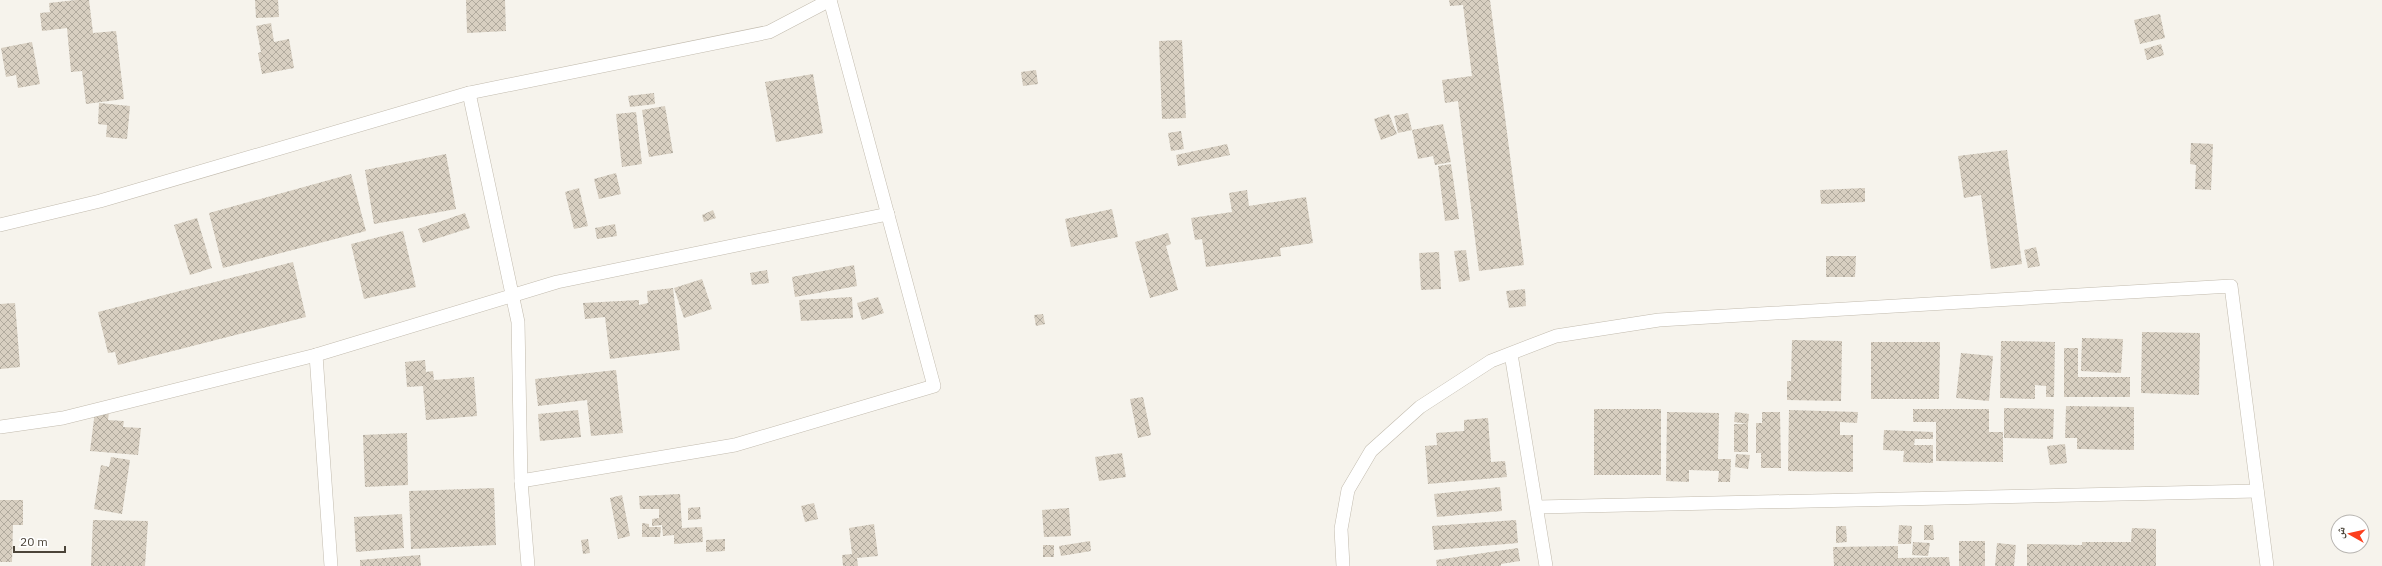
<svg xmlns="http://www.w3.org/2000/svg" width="2382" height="566" font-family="'IBM Plex Sans','Noto Naskh Arabic',sans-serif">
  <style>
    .building { fill: url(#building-cross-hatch) }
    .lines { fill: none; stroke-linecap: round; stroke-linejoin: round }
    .street-casing { stroke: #c2bbae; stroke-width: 14 }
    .street { stroke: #fff; stroke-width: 13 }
  </style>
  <defs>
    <pattern id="building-cross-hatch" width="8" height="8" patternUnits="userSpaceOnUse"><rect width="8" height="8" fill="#d8cfc1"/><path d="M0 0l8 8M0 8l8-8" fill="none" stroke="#b1aa9e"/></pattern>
  </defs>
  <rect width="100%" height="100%" fill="#f6f3ec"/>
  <g class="building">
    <path d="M76,0H89L93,33L116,31L124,99L86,104L82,71L71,72L67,28L42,31L40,13L50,12L49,3Z"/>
    <path d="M255,0H278L279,17L256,18Z"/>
    <path d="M466,0H505L506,31L467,33Z"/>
    <path d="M1449,0H1490L1524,265L1479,271L1458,101L1445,103L1442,80L1472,76L1463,5L1450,6Z"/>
    <path d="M2160,14L2165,38L2140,44L2134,20Z"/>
    <path d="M271,23L274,42L289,39L294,68L262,74L258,53L261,52L256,26Z"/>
    <path d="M1182,40L1186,118L1162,119L1159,41Z"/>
    <path d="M32,42L40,84L18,88L16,75L6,77L1,48Z"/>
    <path d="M2161,44L2164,55L2147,60L2144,49Z"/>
    <path d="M1036,70L1038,84L1023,86L1021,72Z"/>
    <path d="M813,74L823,133L776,142L765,82Z"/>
    <path d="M654,93L655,104L630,107L628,96Z"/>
    <path d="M99,103L130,106L127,139L106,137L107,125L98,124Z"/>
    <path d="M665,106L673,153L649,157L642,110Z"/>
    <path d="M636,112L642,164L622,167L616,114Z"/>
    <path d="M1408,113L1412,130L1398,133L1394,116Z"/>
    <path d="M1389,114L1397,134L1381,140L1374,119Z"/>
    <path d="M1443,124L1451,162L1435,165L1433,156L1418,159L1412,130Z"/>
    <path d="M1181,131L1184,149L1171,151L1168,133Z"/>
    <path d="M2191,143L2213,144L2211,190L2195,189L2196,165L2190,164Z"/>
    <path d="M1227,144L1230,155L1178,166L1176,155Z"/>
    <path d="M2007,150L2022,264L1991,269L1981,195L1964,198L1958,156Z"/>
    <path d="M446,154L456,209L374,224L365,170Z"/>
    <path d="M1451,164L1459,219L1445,221L1438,166Z"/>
    <path d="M616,173L621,194L599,199L594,179Z"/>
    <path d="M351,174L366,231L223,268L209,213Z"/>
    <path d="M579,188L588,226L574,229L565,192Z"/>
    <path d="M1865,188V202L1821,204L1820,190Z"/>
    <path d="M1247,190L1249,206L1306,197L1313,243L1280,248L1281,256L1206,267L1202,239L1195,240L1191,218L1232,212L1229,193Z"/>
    <path d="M1112,209L1118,237L1071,247L1065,219Z"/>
    <path d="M713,210L716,218L704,222L702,215Z"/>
    <path d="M465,213L470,228L423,243L418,229Z"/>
    <path d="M197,218L212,268L190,275L174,225Z"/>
    <path d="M615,224L617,236L597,239L595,228Z"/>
    <path d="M403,231L416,287L364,299L351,244Z"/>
    <path d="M1168,233L1171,244L1166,246L1178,290L1150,298L1135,242Z"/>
    <path d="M2036,247L2040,266L2028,268L2024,250Z"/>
    <path d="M1466,250L1470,280L1459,282L1454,251Z"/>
    <path d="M1439,252L1441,289L1421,290L1419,253Z"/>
    <path d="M1826,256H1856L1855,277H1826Z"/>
    <path d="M293,262L306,317L118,365L115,352L108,353L98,312Z"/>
    <path d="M854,265L857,286L795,297L792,277Z"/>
    <path d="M767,270L769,283L752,285L750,273Z"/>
    <path d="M702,279L712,309L684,318L674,288Z"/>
    <path d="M673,288L680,350L610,359L605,317L585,319L583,303L639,300V305L648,303L647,291Z"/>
    <path d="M1525,289L1526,306L1509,308L1506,291Z"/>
    <path d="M852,297L853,318L801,321L799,300Z"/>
    <path d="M878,297L884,313L862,320L857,303Z"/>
    <path d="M15,303L20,367L0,369V304Z"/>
    <path d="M1043,314L1045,324L1036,326L1034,315Z"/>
    <path d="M2142,332L2200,333L2199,395L2141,393Z"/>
    <path d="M2082,338L2123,339L2121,373L2081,371Z"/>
    <path d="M1792,340L1842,341L1841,401L1787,400V381H1791Z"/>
    <path d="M2001,341L2055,342L2054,397H2046V386L2035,385V399L2000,398Z"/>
    <path d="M1871,342H1940L1939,399H1871Z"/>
    <path d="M2064,348H2078V377H2130V397H2064Z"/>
    <path d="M1961,353L1993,356L1989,401L1956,398Z"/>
    <path d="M425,360L426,372L433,371L434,380L474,377L477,416L426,420L423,386L407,387L405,362Z"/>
    <path d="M616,370L623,433L591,436L587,400L538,406L535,379Z"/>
    <path d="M1143,397L1151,435L1138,438L1130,399Z"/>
    <path d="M2066,406L2134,407V450L2077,449V438H2065Z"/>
    <path d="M2004,408L2054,409L2053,439L2004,438Z"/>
    <rect x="1594" y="409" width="67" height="66"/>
    <path d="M1913,409H1989V432H2003V462L1936,461V422H1913Z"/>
    <path d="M578,410L581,437L540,441L538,414Z"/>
    <path d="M1789,410L1858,412L1857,423L1840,422V435H1853V472L1788,471Z"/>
    <path d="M95,411L109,412L108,420L124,421L123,427L141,428L138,455L90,451Z"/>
    <path d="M1667,412L1719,413L1718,459H1731L1730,482H1718L1719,471L1689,470V482L1666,481Z"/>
    <path d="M1735,412L1749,414L1748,424L1734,422Z"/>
    <path d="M1762,412H1780L1781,468H1761V453H1756V423H1762Z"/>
    <path d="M1488,418L1491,462L1505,461L1507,477L1428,484L1425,446L1437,445L1436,433L1464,431V420Z"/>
    <rect x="1734" y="424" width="14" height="28"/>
    <path d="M1884,430L1933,432V439H1915L1914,445H1933V463L1903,462L1904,451L1883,450Z"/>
    <path d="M407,433L408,485L365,487L363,435Z"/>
    <path d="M2065,444L2067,463L2050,465L2047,446Z"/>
    <path d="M1122,453L1126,477L1099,481L1095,457Z"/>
    <path d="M1736,454L1750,455L1748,469L1735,467Z"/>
    <path d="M111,457L130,460L122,514L94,509L101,465L109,467Z"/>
    <path d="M1500,487L1502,511L1437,517L1434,494Z"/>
    <path d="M494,488L496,545L411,549L409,491Z"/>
    <path d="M680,494L682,528L702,527L703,542L674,544V535L663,536L662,525L652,526V519L659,518V509H640L639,496Z"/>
    <path d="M622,495L630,536L618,539L610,498Z"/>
    <path d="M0,500H23V525H13L12,562H0Z"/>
    <path d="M814,503L818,519L805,522L801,506Z"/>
    <path d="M700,507L701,519L688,520V508Z"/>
    <path d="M1069,508L1071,536L1044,537L1042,510Z"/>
    <path d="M402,514L404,548L356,552L354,517Z"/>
    <path d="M93,520L148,521L145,566H91Z"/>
    <path d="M1516,520L1518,543L1434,550L1432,526Z"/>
    <path d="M642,523L649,524V527H661L660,537H642Z"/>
    <path d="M874,524L878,556L857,558L858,566H843L842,555L852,554L849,528Z"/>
    <path d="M1899,525L1912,526L1911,544H1898Z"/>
    <path d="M1924,525H1933L1934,540H1924Z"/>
    <path d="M1836,526H1846L1847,542L1836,543Z"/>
    <path d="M2132,528L2156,529V566H2027V544L2082,545V542H2131Z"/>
    <path d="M588,539L590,553L583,554L581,540Z"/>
    <path d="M725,539V551L706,552V540Z"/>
    <path d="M1090,541L1091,551L1061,556L1059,546Z"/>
    <rect x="1959" y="541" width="26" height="25"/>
    <path d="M1913,542L1930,543L1928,556L1912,555Z"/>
    <path d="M1997,543L2016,545L2014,566H1995Z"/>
    <rect x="1043" y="545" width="11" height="12"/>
    <path d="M1898,546V558L1949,557L1950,566H1834L1833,547Z"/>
    <path d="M1518,548L1520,561L1501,564V566H1437L1436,560Z"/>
    <path d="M420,555L421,566H360V560Z"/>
  </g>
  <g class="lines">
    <g class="street-casing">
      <g id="street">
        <path d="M469,93L518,322L521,481L528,566"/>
        <path d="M0,225L100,201L469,93L769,32L830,0"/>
        <path d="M1511,354L1546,566"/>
        <path d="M316,355L331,566"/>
        <path d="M0,427L63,418L316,355L557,282L888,214"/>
        <path d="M521,481L735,445L934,386L830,0"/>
        <path d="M1538,507L2257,491"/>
        <path d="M1343,566L1341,529L1348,490L1371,451L1420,407L1491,361L1556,336L1659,320L2231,286L2267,566"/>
      </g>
    </g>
    <use href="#street" class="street"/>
  </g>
  <g transform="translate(2350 534) rotate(278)"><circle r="19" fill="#ffffff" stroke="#b7b4b0"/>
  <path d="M0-3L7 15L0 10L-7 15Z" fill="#fc3f1d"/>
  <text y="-6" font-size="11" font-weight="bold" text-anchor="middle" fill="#4b4439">ش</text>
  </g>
  <path d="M14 546v6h51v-6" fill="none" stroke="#4b4439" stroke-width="2"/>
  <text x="20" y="546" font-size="12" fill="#4b4439" stroke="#ffffff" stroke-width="3" paint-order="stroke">20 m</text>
</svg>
